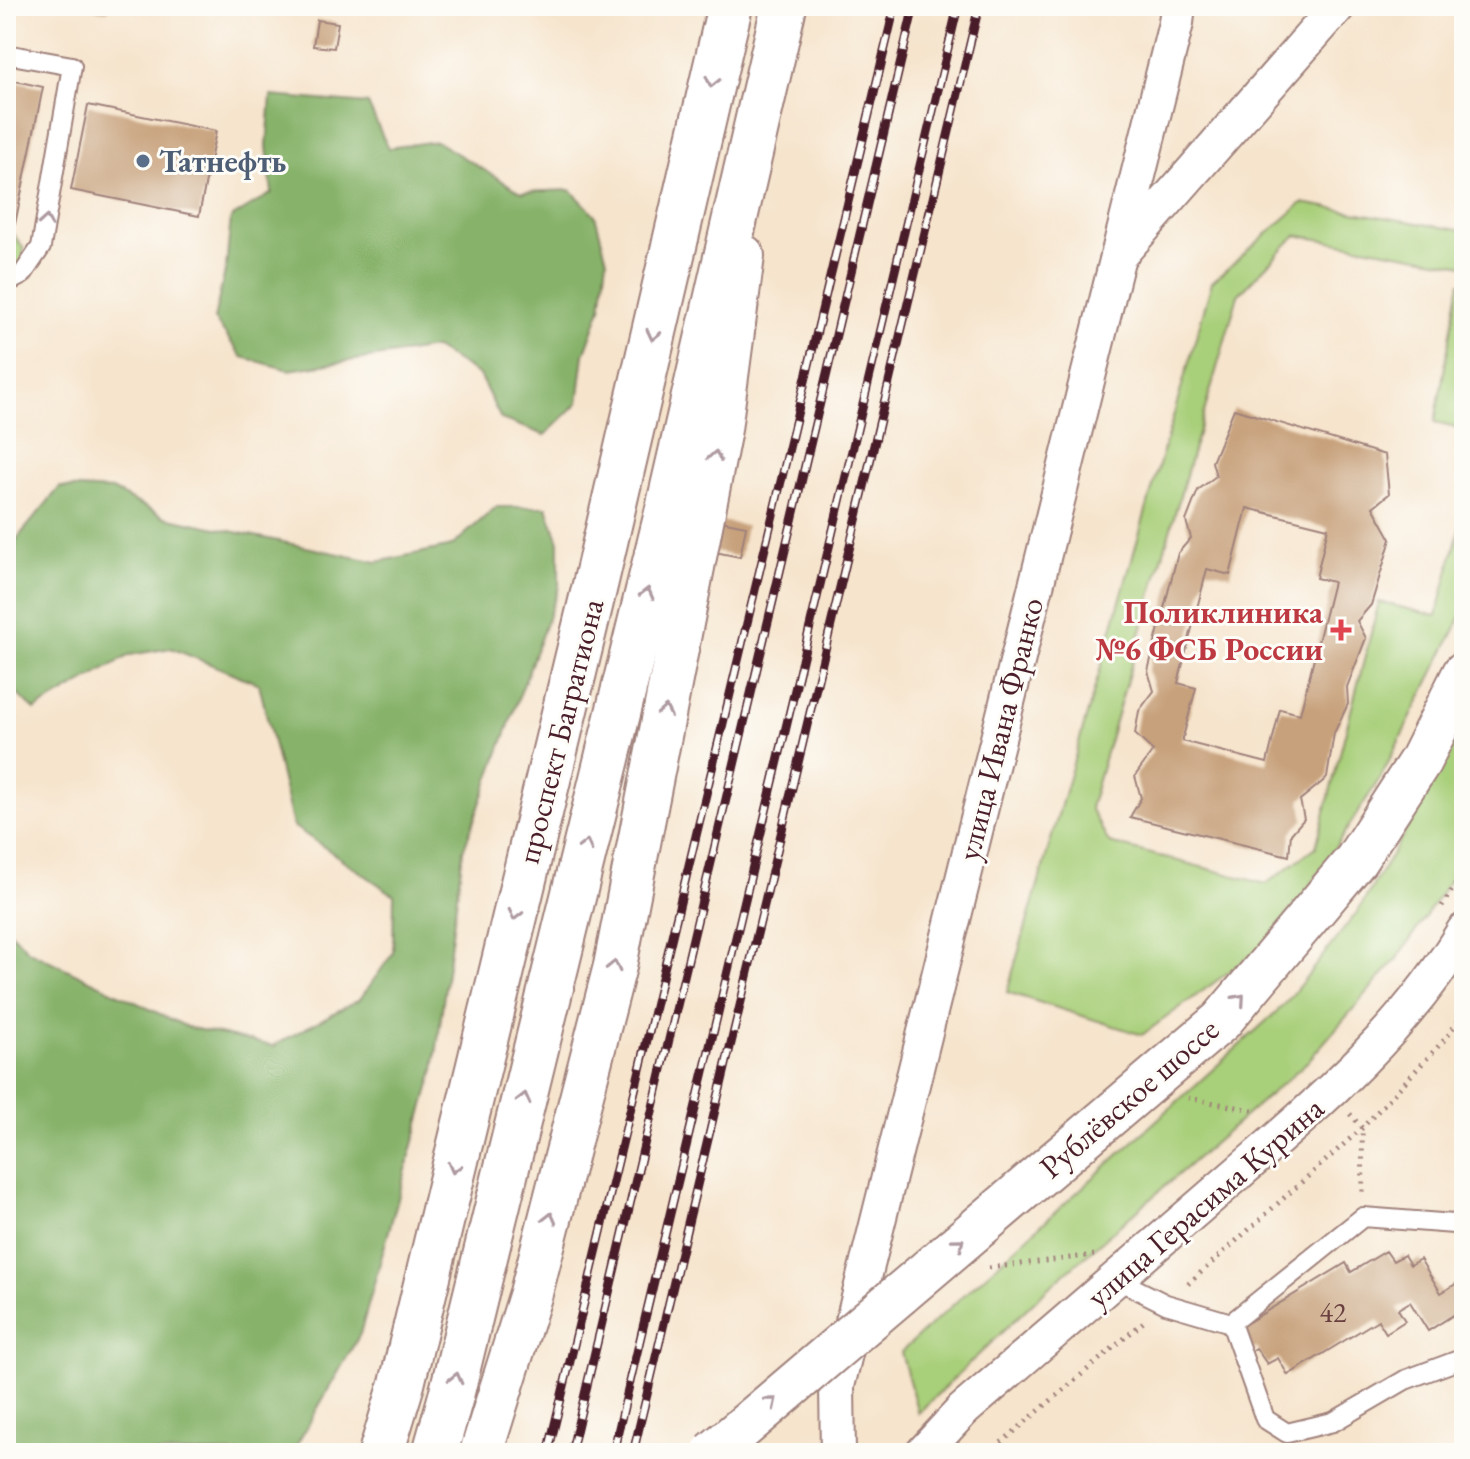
<svg xmlns="http://www.w3.org/2000/svg" width="1470" height="1459" font-family="'EB Garamond',serif">
  <style>
    .green { fill: #a8cf79; stroke: #797752; stroke-width: 2 }
    .forest { fill: #86b269; stroke: #68684a; stroke-width: 2 }
    .building { fill: #c7a17b; fill-rule: evenodd }
    .lines { fill: none; stroke-linecap: round; stroke-linejoin: round }
    .service-casing { stroke: #a0827c; stroke-width: 22 }
    .minor-casing { stroke: #a0827c; stroke-width: 38 }
    .tertiary-casing { stroke: #a0827c; stroke-width: 46 }
    .primary-casing { stroke: #a0827c; stroke-width: 48 }
    .path { stroke: #a0827c; stroke-width: 5; stroke-dasharray: 2 6; stroke-linecap: butt }
    .service { stroke: #fff; stroke-width: 18 }
    .minor { stroke: #fff; stroke-width: 34 }
    .tertiary { stroke: #fff; stroke-width: 42 }
    .primary { stroke: #fff; stroke-width: 44 }
    .rail-casing { stroke: #4a1f2b; stroke-width: 9 }
    .rail { stroke: #fdfcf7; stroke-width: 6; stroke-dasharray: 18; stroke-linecap: butt }
    .tertiary-bridge-casing { stroke: #a0827c; stroke-width: 46; stroke-linecap: butt }
    .tertiary-bridge { stroke: #fff; stroke-width: 42 }
    .oneway { stroke: #ae9aa0 }
    .service-dot { fill: #5c6f8a; stroke: #fdfcf7; stroke-width: 3 }
    .health-dot { fill: #e0444e; stroke: #fdfcf7; stroke-width: 3 }
    .labels { text-anchor: middle; stroke-width: 6; stroke-linejoin: round; paint-order: stroke }
    .number-label { font-size: 28px; fill: #69403f }
    .service-label { font-size: 32px; font-weight: bold; fill: #4e5e75; stroke: #fdfcf7; text-anchor: start }
    .health-label { font-size: 32px; font-weight: bold; fill: #be3a42; stroke: #fdfcf7; text-anchor: end }
    .street-label { font-size: 32px; fill: #4a1f2b; stroke: #fdfcf7 }
  </style>
  <rect width="100%" height="100%" fill="#fdfcf7"/>
  <filter id="ink" filterUnits="userSpaceOnUse"><feTurbulence type="fractalNoise" baseFrequency=".0125" numOctaves="2"/><feDisplacementMap in="SourceGraphic" scale="16" xChannelSelector="R" yChannelSelector="G"/><feConvolveMatrix kernelMatrix="1 2 1 2 8 2 1 2 1" color-interpolation-filters="sRGB"/></filter>
  <filter id="wash" filterUnits="userSpaceOnUse"><feTurbulence type="fractalNoise" baseFrequency=".006" numOctaves="4" result="noise"/><feDisplacementMap in="SourceGraphic" scale="32" xChannelSelector="R" yChannelSelector="G"/><feGaussianBlur stdDeviation="1.8" result="paint"/><feColorMatrix in="noise" values="0 0 0 0 0 0 0 0 0 0 0 0 0 0 0 0 0 1.4 0 .05"/><feComposite in="paint" operator="in"/></filter>
  <g filter="url(#wash)">
    <rect width="100%" height="100%" fill="#f6e4cc"/>
    <g class="green">
      <path d="M1302,203L1464,231V265L1296,235L1238,295L1090,808L1109,843L1266,884L1316,847L1379,602L1437,616L1464,511V611L1382,775L1309,888L1259,950L1142,1035L1007,992L1212,282Z"/>
      <path d="M6,233L14,235L24,249L23,265L6,276Z"/>
      <path d="M1460,282L1464,283V429L1435,422Z"/>
      <path d="M1464,721V858L1400,955L1307,1062L1047,1289L918,1413L901,1352L1285,1004L1358,911L1429,791Z"/>
    </g>
    <g class="forest">
      <path d="M271,96L368,104L388,148L436,141L521,192L571,190L595,215L607,260L601,308L584,355L578,403L545,435L501,419L479,375L435,348L289,370L242,357L214,319L226,267L231,218L272,193L267,146Z"/>
      <path d="M60,487L112,490L165,517L377,562L452,546L496,507H547L559,542V587L463,851L434,1070L360,1334L292,1453H6V927L29,951L187,1027L273,1046L360,999L393,953L394,895L293,826L259,684L171,648L130,655L35,710L6,684V630L16,540Z"/>
    </g>
    <g id="blocks">
      <g class="building">
        <path d="M93,6H109L108,11L92,9Z"/>
        <path d="M317,20L338,23L334,48L313,46Z"/>
        <path d="M6,79L43,87L15,224L6,222Z"/>
        <path d="M88,105L216,131L199,216L71,190Z"/>
        <path d="M1234,409L1385,455L1389,494L1373,507L1391,539L1371,605L1357,621L1366,638L1347,687L1348,704L1334,733L1327,778L1300,800L1304,819L1291,834L1289,856L1130,817L1141,798L1135,776L1153,751L1135,734L1139,711L1154,691L1148,671L1178,553L1191,538L1186,521L1198,490L1216,476L1212,462ZM1247,508L1328,528L1316,578L1333,582L1300,714L1280,709L1267,763L1182,741L1196,688L1178,683L1207,569L1230,575Z"/>
        <path d="M716,520L746,526L740,557L710,551Z"/>
        <path d="M1386,1251L1393,1261L1404,1255L1410,1265L1420,1259L1441,1293L1464,1279V1330L1455,1314L1428,1331L1410,1302L1398,1309L1405,1321L1386,1333L1378,1320L1288,1375L1278,1358L1267,1364L1256,1348L1248,1353L1234,1331L1346,1263L1351,1272Z"/>
      </g>
    </g>
  </g>
  <g filter="url(#ink)">
    <use href="#blocks" fill-opacity="0" stroke="#a0827c" stroke-width="2"/>
    <g class="lines">
      <g class="service-casing">
        <g id="service">
          <path d="M6,54L72,66L41,247L22,275L6,283"/>
          <path d="M1464,1219L1454,1224L1363,1217L1231,1323L1265,1419L1287,1433L1333,1422L1405,1380L1464,1358"/>
          <path d="M1116,1279L1166,1304L1231,1323"/>
        </g>
      </g>
      <g class="minor-casing">
        <g id="minor">
          <path d="M1122,252L1338,6"/>
          <path d="M838,1453L837,1386L1176,23L1178,6"/>
          <path d="M923,1453L962,1411C1047,1338 1131,1266 1215,1193C1306,1114 1402,1036 1464,931"/>
        </g>
      </g>
      <g class="tertiary-casing">
        <g id="tertiary">
          <path d="M900,1294L1221,1021L1356,860L1420,761L1464,673"/>
          <path d="M481,1453L531,1293L615,966L720,429L743,256"/>
        </g>
      </g>
      <g class="primary-casing">
        <g id="primary">
          <path d="M381,1453L402,1384L596,581L730,6"/>
          <path d="M435,1453L451,1396L668,509L784,6"/>
        </g>
      </g>
      <g class="path">
        <path d="M1442,906L1464,871"/>
        <path d="M1188,1098L1258,1111"/>
        <path d="M1350,1114L1362,1128L1363,1196"/>
        <path d="M989,1268L1094,1255"/>
        <path d="M1188,1284L1362,1128L1447,1037L1464,1012"/>
        <path d="M989,1453L1147,1319"/>
      </g>
      <use href="#service" class="service"/>
      <use href="#minor" class="minor"/>
      <use href="#tertiary" class="tertiary"/>
      <use href="#primary" class="primary"/>
      <g class="rail-casing">
        <g id="rail">
          <path d="M548,1453L895,6"/>
          <path d="M571,1453L914,6"/>
          <path d="M613,1453L958,6"/>
          <path d="M633,1453L979,6"/>
        </g>
      </g>
      <use href="#rail" class="rail"/>
      <g class="tertiary-bridge-casing">
        <path id="tertiary-bridge" d="M713,1453L900,1294"/>
      </g>
      <use href="#tertiary-bridge" class="tertiary-bridge"/>
    </g>
    <defs><path id="oneway-chevron" d="M-2-3.5L2.5 0L-2 3.5" fill="none" stroke-width="1.6" stroke-linecap="round" stroke-linejoin="round" transform="scale(2)"/></defs>
    <g class="oneway">
      <use href="#oneway-chevron" transform="translate(712 82) rotate(103)"/>
      <use href="#oneway-chevron" transform="translate(46 221) rotate(-80)"/>
      <use href="#oneway-chevron" transform="translate(653 335) rotate(103)"/>
      <use href="#oneway-chevron" transform="translate(715 456) rotate(-79)"/>
      <use href="#oneway-chevron" transform="translate(647 593) rotate(-76)"/>
      <use href="#oneway-chevron" transform="translate(665 711) rotate(-79)"/>
      <use href="#oneway-chevron" transform="translate(586 845) rotate(-76)"/>
      <use href="#oneway-chevron" transform="translate(515 915) rotate(104)"/>
      <use href="#oneway-chevron" transform="translate(614 966) rotate(-77)"/>
      <use href="#oneway-chevron" transform="translate(1240 999) rotate(-49)"/>
      <use href="#oneway-chevron" transform="translate(524 1098) rotate(-76)"/>
      <use href="#oneway-chevron" transform="translate(454 1168) rotate(104)"/>
      <use href="#oneway-chevron" transform="translate(550 1218) rotate(-76)"/>
      <use href="#oneway-chevron" transform="translate(959 1243) rotate(-40)"/>
      <use href="#oneway-chevron" transform="translate(456 1378) rotate(-76)"/>
      <use href="#oneway-chevron" transform="translate(772 1402) rotate(-40)"/>
    </g>
  </g>
  <circle class="service-dot" cx="143" cy="161" r="8"/>
  <path class="health-dot" d="M1337 618h8v8h8v8h-8v8h-8v-8h-8v-8h8z"/>
  <g class="labels">
    <g class="number-label">
      <text x="1333" y="1322">42</text>
    </g>
    <g class="service-label">
      <text x="159" y="172">Татнефть</text>
    </g>
    <g class="health-label">
      <text x="1323" y="623">Поликлиника<tspan x="1323" dy="37">№6 ФСБ России</tspan></text>
    </g>
    <g class="street-label">
      <text transform="translate(1000 729) rotate(-76)" y="11">улица Ивана Франко</text>
      <text transform="translate(560 731) rotate(-76)" y="11">проспект Багратиона</text>
      <text transform="translate(1129 1098) rotate(-41)" y="11">Рублёвское шоссе</text>
      <text transform="translate(1205 1202) rotate(-41)" y="11">улица Герасима Курина</text>
    </g>
  </g>
  <rect width="1470" height="1459" fill="none" stroke="#fdfcf7" stroke-width="32"/>
</svg>
